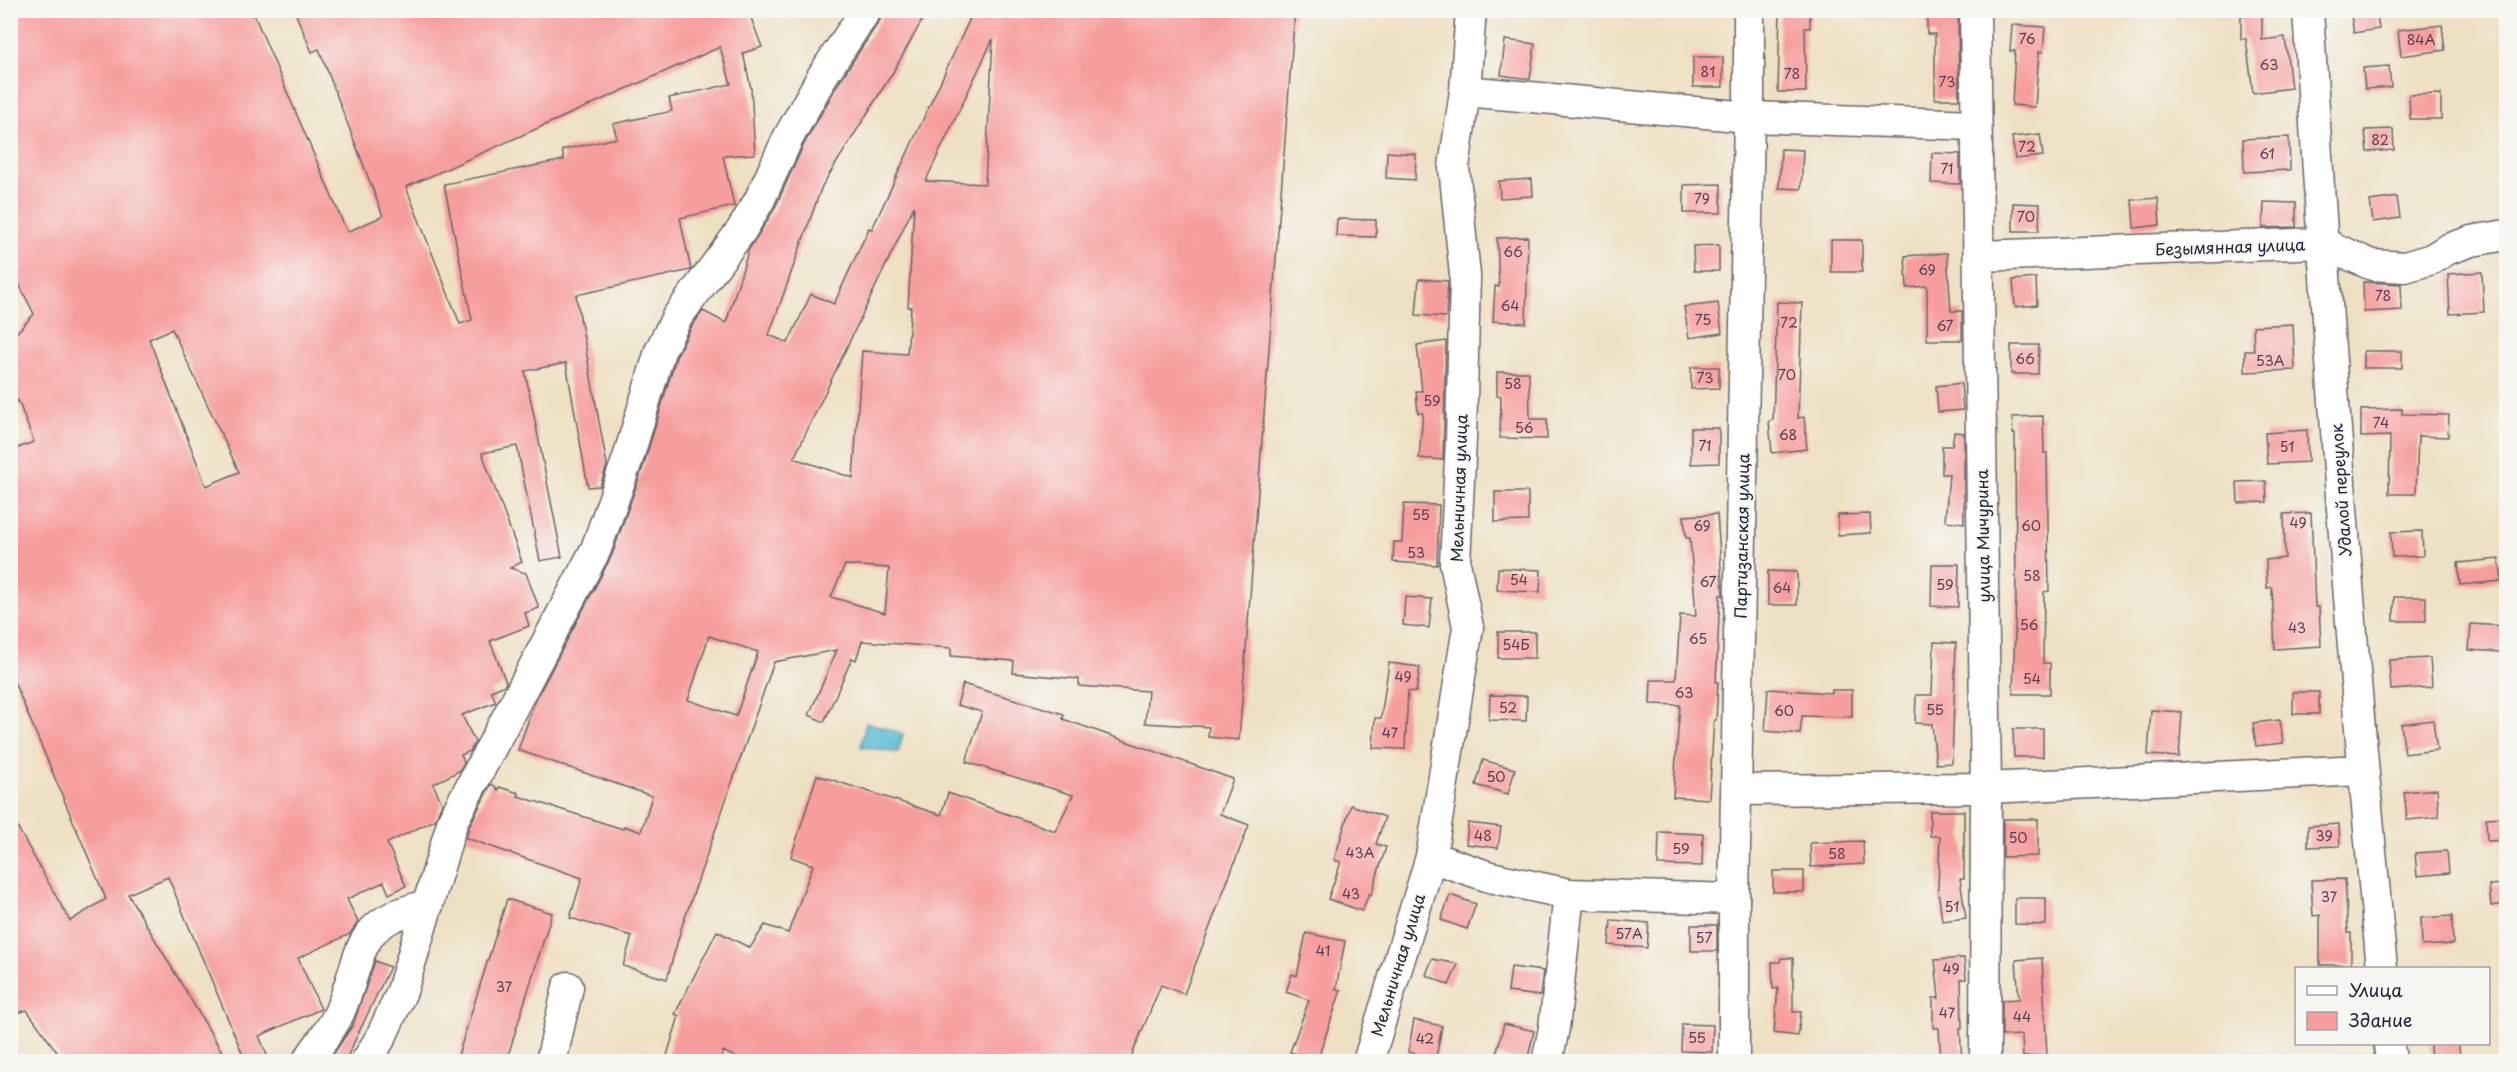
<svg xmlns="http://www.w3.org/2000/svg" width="2517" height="1072" font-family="'Playpen Sans',sans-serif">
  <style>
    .water { fill: #55bcd2; stroke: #3c6f86; stroke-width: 1.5 }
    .building { fill: #f69e9d; fill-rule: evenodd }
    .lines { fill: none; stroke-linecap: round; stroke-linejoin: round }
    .minor-casing { stroke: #69646a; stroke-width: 33 }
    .minor { stroke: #fff; stroke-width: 30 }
    .labels { text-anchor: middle; stroke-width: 4.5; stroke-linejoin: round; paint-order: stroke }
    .number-label { font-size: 14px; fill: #574154 }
    .street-label { font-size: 16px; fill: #22223b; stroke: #f6f6f2 }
  </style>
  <rect width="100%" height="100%" fill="#f6f6f2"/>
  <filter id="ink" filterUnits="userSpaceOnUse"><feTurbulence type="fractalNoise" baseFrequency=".0167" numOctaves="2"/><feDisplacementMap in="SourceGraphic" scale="12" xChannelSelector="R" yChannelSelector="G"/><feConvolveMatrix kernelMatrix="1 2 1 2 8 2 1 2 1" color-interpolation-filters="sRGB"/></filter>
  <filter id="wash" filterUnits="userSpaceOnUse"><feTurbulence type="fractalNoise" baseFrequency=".008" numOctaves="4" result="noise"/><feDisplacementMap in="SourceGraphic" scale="24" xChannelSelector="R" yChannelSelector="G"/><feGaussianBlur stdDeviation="1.35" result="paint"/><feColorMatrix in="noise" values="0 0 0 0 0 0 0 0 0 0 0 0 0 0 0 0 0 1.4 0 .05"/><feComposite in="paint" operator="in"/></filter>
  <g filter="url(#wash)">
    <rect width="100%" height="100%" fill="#eee0c2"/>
    <path class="water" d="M866,722L903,734L898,753L861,747Z"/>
    <g id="blocks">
      <g class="building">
        <path d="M10,10H252L347,232L383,216L319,49L312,52L294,10H748L762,47L743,53L751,88L755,154L723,156L734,206L680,218L691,270L576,295L607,465L600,486L588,487L566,363L525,371L562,557L540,561L517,446L482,453L522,562L510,568L526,573L539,608L525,613L529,626L490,641L506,682L505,685L491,691L496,702L462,715L475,742L470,751L461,755L464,762L459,771L433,784L442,803L435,820L387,843L406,886L389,894L384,882L347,899L358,922L350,934L298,958L321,1009L259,1036L270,1062H246L168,877L128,894L228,1062H64L27,1010L10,1015V814L70,921L106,899L10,672V451L34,442L18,400L10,408V340L34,314L10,266ZM720,47L731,84L669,98L672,111L613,124L617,138L562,150L564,160L444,184L472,320L460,324L406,187ZM172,329L239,472L206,486L149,339Z"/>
        <path d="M883,10H928L893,72L822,186L769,335L788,343L811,294L834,304L869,228L872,229L974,10L1062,15V10H1295L1239,740L1208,737L1209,727L1145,723L1148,691L1079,686V679L1013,673L1014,661L951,656V648L862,641L856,660L852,658L824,722L809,715L837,650L774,662L681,929L667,979L623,966L632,936L570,918L582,878L466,838L469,827L491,784L495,786L498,791L499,787L519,793L518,796L623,829L624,826L641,832L652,796L518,750L535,701L612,555L644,464L676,357L692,326L703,311L726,323L749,249L774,210L803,146L838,84L880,20ZM993,39L985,184L926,181L929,174ZM914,206L908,307H911L907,354L862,351L853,478L794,458ZM845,565L889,568L885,613L831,597ZM709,636L758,652L736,716L688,700Z"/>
        <path d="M1780,10H1810V28H1805L1806,92H1778Z"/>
        <path d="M1927,10H1958L1959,99H1935V34H1927Z"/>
        <path d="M2350,10H2376L2379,29L2354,33Z"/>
        <path d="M2241,15H2262V40L2285,37L2291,88L2253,93L2246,39H2241Z"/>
        <path d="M2012,25L2045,27L2043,52H2039L2035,107L2012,105L2015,51H2010Z"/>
        <path d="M2442,25L2445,50L2401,56L2398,30Z"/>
        <path d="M1505,40L1535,44L1530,79L1501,75Z"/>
        <rect x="1693" y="57" width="30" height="30"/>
        <path d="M2389,66L2391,87L2365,89L2363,68Z"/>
        <path d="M2441,94V119H2410L2409,95Z"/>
        <path d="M2393,129L2394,150L2367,152L2365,130Z"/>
        <path d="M2040,134L2043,156L2015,159L2012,137Z"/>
        <path d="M2289,137L2290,170L2244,172L2243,139Z"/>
        <path d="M1781,149L1803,150L1801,189L1779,188Z"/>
        <path d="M1387,152L1416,154L1415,180L1386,178Z"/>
        <path d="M1932,153L1960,154V184L1931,183Z"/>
        <path d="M1532,179L1533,196L1500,198L1499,181Z"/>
        <path d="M1721,184V213H1684V185Z"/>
        <path d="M2397,197L2400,218L2373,222L2370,201Z"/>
        <path d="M2158,198L2160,225L2134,228L2132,200Z"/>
        <path d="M2264,202L2296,203V227L2263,228Z"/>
        <path d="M2013,203L2040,204L2039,231H2013Z"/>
        <path d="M1337,219L1376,220V237L1336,236Z"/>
        <path d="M1528,237L1526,323L1493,321L1495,286L1499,287L1497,238Z"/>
        <rect x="1831" y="240" width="31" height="32"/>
        <path d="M1719,245V271H1694L1693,246Z"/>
        <path d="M1947,253L1951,311H1962V340H1927V286L1907,288L1905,256Z"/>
        <path d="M2482,272L2484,312L2450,314L2448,274Z"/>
        <path d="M2036,278L2037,305L2015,307L2013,280Z"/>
        <path d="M1419,279L1448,281L1446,317L1416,315Z"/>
        <path d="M2363,282L2401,284L2402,310L2364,312Z"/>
        <path d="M1777,302L1802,303L1798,418L1804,417L1807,449L1772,453L1769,421L1773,420Z"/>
        <path d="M1718,303L1722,333L1689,338L1684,307Z"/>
        <path d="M2293,324L2295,370L2245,372V351H2254L2253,326Z"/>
        <path d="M1446,341L1443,460L1419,458L1423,413H1418L1416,391H1422L1417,345Z"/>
        <path d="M2011,345H2039L2038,374H2011Z"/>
        <rect x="2364" y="351" width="38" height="17"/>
        <path d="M1691,367H1719V388L1691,389Z"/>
        <path d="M1497,372H1529L1530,419H1547V439L1500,438L1501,396H1497Z"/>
        <path d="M1961,383L1963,410L1938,412L1936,386Z"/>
        <path d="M2402,409V414L2449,415L2448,437L2418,436L2416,494H2389L2390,436L2361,437V410Z"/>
        <path d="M2043,416L2044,453H2047L2049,591L2044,592L2043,663H2050V694H2013L2016,595L2015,434H2013L2012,417Z"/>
        <path d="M1691,428H1719V463L1691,464Z"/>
        <path d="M2307,430L2308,462L2267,464L2265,433Z"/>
        <path d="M1954,432L1964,433V523L1945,521L1949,474H1942V446H1952Z"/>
        <path d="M2266,481L2267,502L2238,503L2237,482Z"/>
        <path d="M1495,492H1528V521L1495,522Z"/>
        <path d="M1404,504L1439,505L1437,565L1393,562L1394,542H1402Z"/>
        <path d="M2311,513L2315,607H2319L2321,646L2275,649L2272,587L2267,588L2266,560L2285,558L2284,514Z"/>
        <path d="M1717,514L1723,595H1720L1716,682H1718L1716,720H1714L1709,799L1673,797L1680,705L1650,704L1651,680H1676L1680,615L1696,616L1690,538H1686L1684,516Z"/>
        <path d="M1870,514L1871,533L1838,535V515Z"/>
        <path d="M2422,531L2423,556L2392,557L2391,532Z"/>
        <path d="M2499,559L2502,581L2460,585L2458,563Z"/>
        <path d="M1932,564H1959L1958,607L1931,606Z"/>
        <path d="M1498,568L1541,570L1540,592L1497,590Z"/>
        <path d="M1768,571L1797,572V605H1768Z"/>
        <path d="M1405,597L1432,599L1429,628L1403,625Z"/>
        <rect x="2394" y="597" width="32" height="24"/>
        <path d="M2471,624L2503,626L2502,652L2469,650Z"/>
        <rect x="1498" y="632" width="37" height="26"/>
        <path d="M1934,642L1956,643L1952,763L1936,764L1932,724L1915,723L1916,695H1932Z"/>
        <path d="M2430,658L2432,687L2391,690L2389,660Z"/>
        <path d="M1389,663L1420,667L1416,692L1408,691L1405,749L1373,748L1375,718H1381Z"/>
        <path d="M963,684L1064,714L1063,719L1233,779L1220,814L1249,825L1184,994L1161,985L1129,1062H745L723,1051L720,1062H665L679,1016L675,1014L717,931L750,948L765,925L788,933L813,865L791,857L817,775L941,815L948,793L1055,831L1073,795L966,762L982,712L957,705Z"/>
        <path d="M1768,689L1832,693V690H1852V717L1802,716L1800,734L1765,731Z"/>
        <rect x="2293" y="692" width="26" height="22"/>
        <path d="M1490,695L1527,696L1526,721L1489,720Z"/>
        <path d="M2151,710L2182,712L2179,757L2148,755Z"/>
        <path d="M2280,720L2283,743L2256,746L2253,723Z"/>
        <path d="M2433,720L2437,750L2405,754L2401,724Z"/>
        <path d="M2013,729H2043V757H2014Z"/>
        <path d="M1483,760L1515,769L1508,794L1476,785Z"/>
        <path d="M2437,789L2439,817L2407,820L2404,792Z"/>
        <path d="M1351,805L1385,817L1376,844L1386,847L1371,895L1369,894L1362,911L1328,899L1341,862L1334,860Z"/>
        <path d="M1930,811H1964V879H1960L1966,918L1942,921L1938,889L1940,836H1930Z"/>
        <path d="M2506,817V840L2487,841L2486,818Z"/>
        <path d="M2003,819H2038V856L2003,857Z"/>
        <path d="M1468,823L1501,827L1498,848L1466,844Z"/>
        <path d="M2339,824L2340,846L2308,847V826Z"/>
        <path d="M1659,832L1703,834L1702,866L1658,865Z"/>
        <path d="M1863,841L1864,864L1811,867L1810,843Z"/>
        <path d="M2447,851L2449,873L2417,876L2415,853Z"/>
        <rect x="1773" y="871" width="31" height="21"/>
        <path d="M2345,879L2348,933H2351V965H2320V915L2313,916L2311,880Z"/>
        <path d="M2506,884V904L2491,906L2489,885Z"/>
        <path d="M1450,895L1476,904L1467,929L1441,920Z"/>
        <path d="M2015,898H2046V925L2015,924Z"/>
        <path d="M507,899L552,913L506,1062H456Z"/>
        <path d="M2452,916L2453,944L2422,946L2421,918Z"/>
        <path d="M1611,920L1649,923L1647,948L1609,945Z"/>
        <rect x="1691" y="925" width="26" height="26"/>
        <path d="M1306,933L1345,941L1336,989L1341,990L1317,1061L1290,1052L1309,1000L1286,992L1292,974L1297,976Z"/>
        <path d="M1781,958H1793V1012H1801L1798,1036L1774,1033L1778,988L1773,989L1772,962H1780Z"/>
        <path d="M1964,958L1966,979H1961L1962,1028H1960L1962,1062H1941L1939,1028H1933V998H1939L1935,960Z"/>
        <path d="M2042,958L2047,1056L2023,1057L2022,1035L2002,1036V1000L2019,999L2016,960Z"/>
        <path d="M1432,959L1458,964L1449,985L1426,975Z"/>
        <path d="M375,961L390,967L348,1055L343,1062H328L353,1025Z"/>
        <path d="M1511,967L1543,971L1540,996L1508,992Z"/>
        <path d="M1414,1020L1442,1026L1436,1058L1408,1052Z"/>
        <path d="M1504,1024L1534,1031L1527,1062L1496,1055Z"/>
        <path d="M1682,1024L1713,1025L1712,1052L1681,1051Z"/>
        <path d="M2430,1044H2459L2460,1062H2431Z"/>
      </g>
    </g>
  </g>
  <g filter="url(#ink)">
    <use href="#blocks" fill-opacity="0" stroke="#69646a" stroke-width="1.5"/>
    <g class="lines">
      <g class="minor-casing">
        <g id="minor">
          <path d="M1975,10L1986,788L1985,1062"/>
          <path d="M2308,10C2327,330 2351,650 2382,968"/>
          <path d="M1465,91L1749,117L1976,125"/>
          <path d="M1979,256L2322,243L2372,265L2405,267L2432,259L2448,249L2472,241L2506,235"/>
          <path d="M1737,790L1986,788L2363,770"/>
          <path d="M1431,857L1490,877L1569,894L1734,899"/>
          <path d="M2389,1044L2391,1062"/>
          <path d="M307,1062C318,1045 333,1028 340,1011C365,950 353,922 428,905"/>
          <path d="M366,1062L381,1037L402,991L453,820L596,549L628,458L660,351L677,317L741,231L759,201L788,138L823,75L866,10"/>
          <path d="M551,1062L568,987"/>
          <path d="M1368,1062L1431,857L1468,627L1455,563L1461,439L1465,275L1454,167L1465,91L1471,10"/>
          <path d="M1547,1062L1554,1028L1569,894"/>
          <path d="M1734,1062V899L1749,117V10"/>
        </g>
      </g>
      <use href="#minor" class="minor"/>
    </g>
  </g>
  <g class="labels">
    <g class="number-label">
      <text x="2027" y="44">76</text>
      <text x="2421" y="45">84А</text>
      <text x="2269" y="70">63</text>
      <text x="1708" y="77">81</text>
      <text x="1792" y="79">78</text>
      <text x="1947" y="87">73</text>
      <text x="2380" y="145">82</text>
      <text x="2027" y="152">72</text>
      <text x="2267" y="159">61</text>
      <text x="1947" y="174">71</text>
      <text x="1702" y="204">79</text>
      <text x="2026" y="222">70</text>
      <text x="1513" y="257">66</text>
      <text x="1927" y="275">69</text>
      <text x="2383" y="301">78</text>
      <text x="1510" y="311">64</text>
      <text x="1703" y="325">75</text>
      <text x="1789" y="328">72</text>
      <text x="1945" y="331">67</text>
      <text x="2025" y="364">66</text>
      <text x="2270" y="366">53А</text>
      <text x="1787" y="380">70</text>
      <text x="1705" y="383">73</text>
      <text x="1513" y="389">58</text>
      <text x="1432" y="406">59</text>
      <text x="2381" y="428">74</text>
      <text x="1524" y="433">56</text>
      <text x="1788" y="440">68</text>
      <text x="1705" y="451">71</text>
      <text x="2287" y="452">51</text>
      <text x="1421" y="520">55</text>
      <text x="2298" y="528">49</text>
      <text x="1702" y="531">69</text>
      <text x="2031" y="531">60</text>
      <text x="1416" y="558">53</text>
      <text x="2032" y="581">58</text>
      <text x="1519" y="585">54</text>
      <text x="1708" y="587">67</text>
      <text x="1945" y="590">59</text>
      <text x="1782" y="593">64</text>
      <text x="2029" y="630">56</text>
      <text x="2297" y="633">43</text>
      <text x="1698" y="644">65</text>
      <text x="1516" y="650">54Б</text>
      <text x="1403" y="682">49</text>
      <text x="2032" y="684">54</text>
      <text x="1684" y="698">63</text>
      <text x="1508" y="713">52</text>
      <text x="1935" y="715">55</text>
      <text x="1784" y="716">60</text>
      <text x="1390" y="738">47</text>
      <text x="1496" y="782">50</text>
      <text x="1483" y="841">48</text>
      <text x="2324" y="841">39</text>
      <text x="2018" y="843">50</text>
      <text x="1681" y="854">59</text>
      <text x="1360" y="858">43А</text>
      <text x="1837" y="859">58</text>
      <text x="1351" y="899">43</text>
      <text x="2329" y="902">37</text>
      <text x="1952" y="912">51</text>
      <text x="1629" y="939">57А</text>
      <text x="1704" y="943">57</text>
      <text x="1323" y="956">41</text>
      <text x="1951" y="974">49</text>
      <text x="504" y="992">37</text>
      <text x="1947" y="1018">47</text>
      <text x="2022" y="1022">44</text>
      <text x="1697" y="1043">55</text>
      <text x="1425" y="1044">42</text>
    </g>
    <g class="street-label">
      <text transform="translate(2230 247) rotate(-2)" y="6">Безымянная улица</text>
      <text transform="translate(1459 488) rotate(-88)" y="6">Мельничная улица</text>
      <text transform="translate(2341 490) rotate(-94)" y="6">Удалой переулок</text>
      <text transform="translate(1742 536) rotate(-89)" y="6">Партизанская улица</text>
      <text transform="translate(1983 536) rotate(-91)" y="6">улица Мичурина</text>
      <text transform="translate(1398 965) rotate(-73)" y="6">Мельничная улица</text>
    </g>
  </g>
  <rect width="2517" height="1072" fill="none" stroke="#f6f6f2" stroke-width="36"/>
  <rect x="2295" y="967" width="195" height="78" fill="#f6f6f2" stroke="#a1a1a9" stroke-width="1.5"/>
  <rect x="2307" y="986" width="30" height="9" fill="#ffffff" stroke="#a1a1a9" stroke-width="1.5"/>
  <text x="2349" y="997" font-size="18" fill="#22223b">Улица</text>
  <rect x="2307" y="1012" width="30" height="18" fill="#f69e9d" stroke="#a1a1a9" stroke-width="1.5"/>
  <text x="2349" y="1027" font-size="18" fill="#22223b">Здание</text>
</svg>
